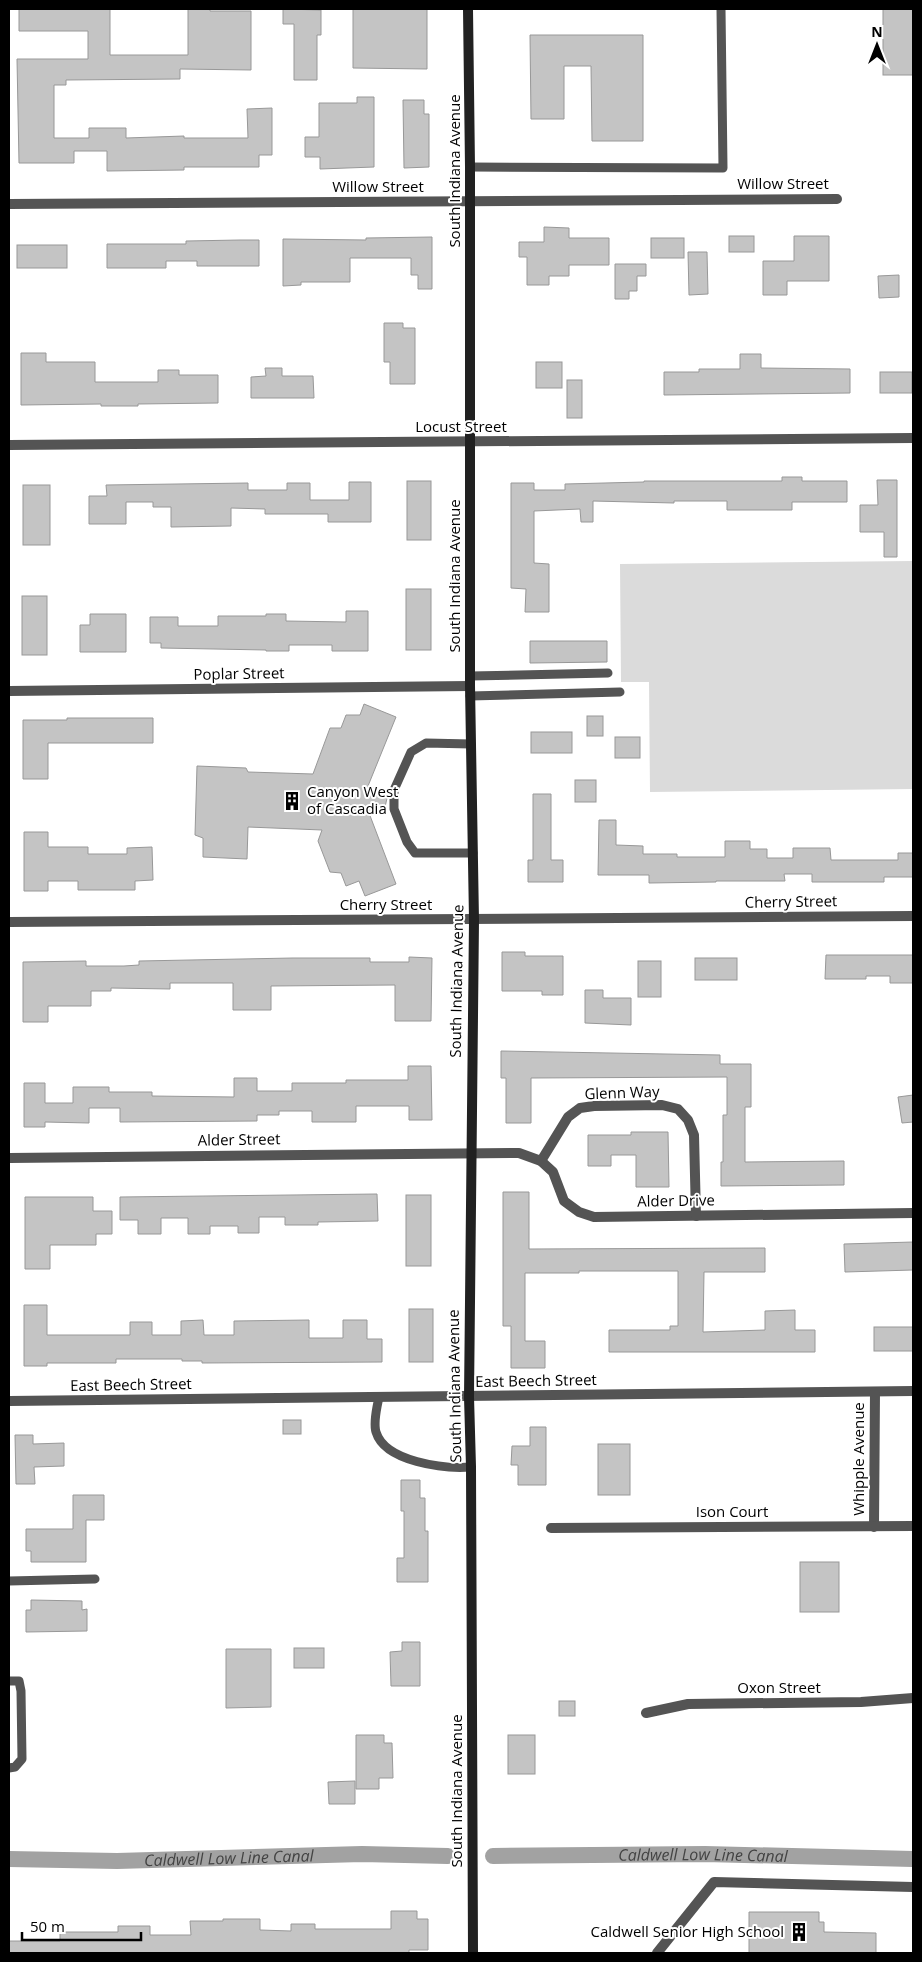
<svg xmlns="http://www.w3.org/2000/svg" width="922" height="1962" font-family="'Open Sans',sans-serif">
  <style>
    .green { fill: #dbdbdb }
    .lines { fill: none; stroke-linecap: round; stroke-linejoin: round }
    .canal { stroke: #a2a2a2; stroke-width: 16 }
    .building { fill: #c4c4c4; stroke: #989898 }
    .service { stroke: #545454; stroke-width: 9 }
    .minor { stroke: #545454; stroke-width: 10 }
    .secondary { stroke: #212121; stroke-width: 10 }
    .labels { text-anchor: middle; stroke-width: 4; stroke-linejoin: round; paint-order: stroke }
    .street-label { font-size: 15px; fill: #000; stroke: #fff }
    .poi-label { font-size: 15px; fill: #000; stroke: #fff; text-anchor: start }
    .water-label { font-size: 16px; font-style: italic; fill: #434343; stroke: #fff }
  </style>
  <rect width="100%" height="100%" fill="#fff"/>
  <path class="green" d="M913,561V789L650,792L649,682H621L620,564Z"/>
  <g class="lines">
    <g class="canal">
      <path id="s1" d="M493,1856L705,1854L913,1859"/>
      <path id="s2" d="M9,1859L117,1861L362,1854L448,1856"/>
    </g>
  </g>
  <g class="building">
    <path d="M19,9H110V55H188V9H210V11H251V70L180,69V79L66,80V85H54V138H89V128H126V138L184,136V138H248L247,109L272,108V155H259V167H184V170L107,171V151H74V163H19L17,59H88V31H19Z"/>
    <path d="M283,9L321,10V35H317V80H294V24H283Z"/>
    <path d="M353,9H427V69L353,68Z"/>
    <rect x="883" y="9" width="30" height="66"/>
    <path d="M530,35H643V141H592L591,66H564V119H531Z"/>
    <path d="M357,97H374V167L320,169V157H305V137H319V103H357Z"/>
    <path d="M403,100H424V114H429V167L404,168Z"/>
    <path d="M544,227L569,228V238H609V265H569V276H549V285H527V257H519V242H544Z"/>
    <rect x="729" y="236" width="25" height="16"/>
    <path d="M794,236H829V281H787V295H763V261H794Z"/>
    <path d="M432,237V289H418V275H411V258H350V282H301V285L283,286V239L366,240V238Z"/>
    <rect x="651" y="238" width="33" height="20"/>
    <path d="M240,240H259V266H197V261H166V268H107V244H186V241Z"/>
    <rect x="17" y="245" width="50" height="23"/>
    <path d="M688,252H707L708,294L689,295Z"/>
    <path d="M615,264H646V276H637V291H629V299H615Z"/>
    <path d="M899,275V297L879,298L878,276Z"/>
    <path d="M384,323H403V328H415V384H390V362H384Z"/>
    <path d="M21,353H46V362H95V382H158V370H179V375H218V403L138,404V406H101V404L21,405Z"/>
    <path d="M740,354H761V368L850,369V393L664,395V372H699V369H740Z"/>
    <rect x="536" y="362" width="26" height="26"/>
    <path d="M265,368H282V376H313L314,398H251V377L266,376Z"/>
    <rect x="880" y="372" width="32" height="21"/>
    <rect x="567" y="380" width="15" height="38"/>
    <path d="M782,477H802V481H847V502H792V510H727V501H674V503L593,501V522H581L580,509L534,511V563L549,564V612H525L526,589L511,588V483H534V490H565V484L644,482V481H782Z"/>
    <path d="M877,480H897V557H884V532H860V505H878Z"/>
    <rect x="407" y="481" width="24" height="59"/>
    <path d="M349,482H371V522H328V514H265V509L231,508V526L171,527V507H153V502H126V524H89V496H107L106,485L248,483V490H287V483H310V500H349Z"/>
    <rect x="23" y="485" width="27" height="60"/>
    <rect x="406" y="589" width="25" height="61"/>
    <rect x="22" y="596" width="25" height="59"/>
    <path d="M346,611H368V651H332V645H289V651H266V650L161,648V643H150V617H178V626H218V616H266V614H286V621L346,622Z"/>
    <path d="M90,614H126V652H80V625H90Z"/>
    <path d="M530,641H607V662L530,663Z"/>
    <path d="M364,704L396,717L368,786L388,794L385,807L369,813L396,884L365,896L359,881L346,886L341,873L330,872L318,841L322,830L248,827L247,859L203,857V838L195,835L197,766L246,768L248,772L313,774L330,728H341L346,715H360Z"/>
    <rect x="587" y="716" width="16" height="20"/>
    <path d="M67,718H153V743H48V779H23V720H67Z"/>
    <rect x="531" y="732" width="41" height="21"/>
    <rect x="615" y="737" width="25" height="21"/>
    <rect x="575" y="780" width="21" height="22"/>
    <path d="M533,794H551V860H563V882H528V860H533Z"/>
    <path d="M599,820H616V845L643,846V854H677V857H725V841H750V849H767V858H793V848H830L831,860H898V853H913V877H884V882H812V874H784L785,881H716V882L649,883V875H598Z"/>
    <path d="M24,832H48V847H88V854H127V848L152,847L153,880L135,881V890H78V881H48V891H24Z"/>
    <path d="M502,952H525V956H563V995H542V991H502Z"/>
    <path d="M826,955H913V983H890V976H866V979H825Z"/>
    <path d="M409,957L432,958L431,1021H395V985L271,986V1010H233V983H170V989L111,988V991H91V1006H48V1022H23V962L86,961V966H124L139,965V961L293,958H370V962H409Z"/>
    <rect x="695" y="958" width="42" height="22"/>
    <rect x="638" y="961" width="23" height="36"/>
    <path d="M585,990H603V998H631V1025L585,1023Z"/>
    <path d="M501,1051L720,1055V1064H751V1107H745V1162L844,1161V1185L721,1186V1162H723V1115H727V1077L531,1078V1123H506V1078H501Z"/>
    <path d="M408,1066H431L432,1120H409V1106H356V1122H312V1111H279V1115H257V1121L120,1122V1108H89V1123L45,1122V1127H24V1083H45V1103H73V1087H109V1092H152V1096L234,1097V1078H257V1091H292V1083H346V1080H408Z"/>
    <path d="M913,1095V1122L902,1123L898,1097Z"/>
    <path d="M631,1132H668L669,1187H636V1155H611V1166H588V1135H631Z"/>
    <path d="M503,1192H529V1249L765,1248V1272H704L703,1332L765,1330V1311L795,1310V1330H815V1352H609V1330H670V1326H678V1271H579V1273H525V1341H545V1368H511V1326H503Z"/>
    <path d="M377,1194L378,1221L318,1222V1225H285V1217H259V1233H238V1226H210V1234H188V1218H161V1234H138V1220H120V1197Z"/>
    <rect x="406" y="1195" width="25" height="71"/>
    <path d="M25,1197H93V1211H112V1234H96V1245H50V1269H25Z"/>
    <path d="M913,1242V1270L845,1272L844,1244Z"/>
    <path d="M24,1305H47V1335H130V1322H152V1335H181V1321L203,1320L204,1335H234V1321L309,1320V1338H343V1320H367V1339H382V1362L202,1363V1361H182V1359H116V1363H47V1366H24Z"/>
    <rect x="409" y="1309" width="24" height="53"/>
    <rect x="874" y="1327" width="39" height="24"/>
    <rect x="283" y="1420" width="18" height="14"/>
    <path d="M530,1427H546V1485H518V1465H511L512,1446H530Z"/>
    <path d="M15,1435H33V1444L64,1443V1466L34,1467L35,1484H16Z"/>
    <rect x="598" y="1444" width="32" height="51"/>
    <path d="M401,1480H420V1498H425V1531H428V1582H397V1558H404V1511H401Z"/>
    <path d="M73,1495H104V1520H86V1562H31V1551H26V1529H73Z"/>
    <rect x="800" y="1562" width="39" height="50"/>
    <path d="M31,1600L82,1601V1610L87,1609V1631L26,1632V1610H31Z"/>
    <path d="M402,1642H420V1686H391L390,1652L402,1651Z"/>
    <rect x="294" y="1648" width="30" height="20"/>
    <path d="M226,1649H271V1707L226,1708Z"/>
    <rect x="559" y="1701" width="16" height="15"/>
    <path d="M356,1735H384V1743H392L393,1778H379V1789H356Z"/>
    <rect x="508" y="1735" width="27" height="39"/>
    <path d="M355,1781V1804H329L328,1782Z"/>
    <path d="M391,1911H417V1919H428V1950H409V1953H9V1941H60V1932H118V1926H150V1935H191L190,1921H223V1919H260V1930L291,1931V1924H315V1929H391Z"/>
    <path d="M749,1912H819V1922H824V1932L876,1933V1953H749Z"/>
  </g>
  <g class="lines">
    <g class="service">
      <path d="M470,167L723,168L721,9"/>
      <path d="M470,676L608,673"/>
      <path d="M470,696L620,692"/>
      <path d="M471,744L426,743L411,752L394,790V809L407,842L415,853H473"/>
      <path d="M379,1397C377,1407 373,1422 376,1432C385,1462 444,1469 471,1467"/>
      <path d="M9,1581L95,1579"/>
      <path d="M9,1681H19L21,1691L22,1759L15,1767L9,1768"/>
    </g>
    <g class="minor">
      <path d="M9,204L837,199"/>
      <path d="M9,445L913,438"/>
      <path d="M9,691L470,686"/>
      <path d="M9,922L913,916"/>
      <path d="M9,1158L519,1153L541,1161L553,1172L564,1201L579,1212L594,1217L913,1213"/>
      <path d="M541,1161L568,1117L580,1108L594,1106L662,1105L678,1109L688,1120L694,1135L696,1216"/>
      <path d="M9,1401L913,1391"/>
      <path d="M874,1527L875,1392"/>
      <path d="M551,1528L913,1526"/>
      <path d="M646,1713L688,1704L861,1702L913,1698"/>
      <path d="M657,1953L714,1882L913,1887"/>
    </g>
    <path class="secondary" d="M468,9L470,167V686L474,920L469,1397L471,1467L473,1953"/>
  </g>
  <defs>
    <g id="building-bare" transform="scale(1.5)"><path d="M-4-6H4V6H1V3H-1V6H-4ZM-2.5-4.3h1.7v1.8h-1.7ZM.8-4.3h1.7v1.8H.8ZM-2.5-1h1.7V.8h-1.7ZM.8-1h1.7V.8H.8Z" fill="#000" stroke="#fff" stroke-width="2.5" paint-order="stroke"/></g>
  </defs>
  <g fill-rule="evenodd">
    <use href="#building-bare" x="292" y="801"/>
    <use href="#building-bare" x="799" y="1932"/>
  </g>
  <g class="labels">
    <g class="street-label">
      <text transform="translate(455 171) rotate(-90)" y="5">South Indiana Avenue</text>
      <text x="783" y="189">Willow Street</text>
      <text x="378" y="192">Willow Street</text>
      <text x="461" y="432">Locust Street</text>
      <text transform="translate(455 576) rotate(-90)" y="5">South Indiana Avenue</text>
      <text transform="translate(239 674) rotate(-1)" y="5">Poplar Street</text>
      <text transform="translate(791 902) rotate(-1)" y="5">Cherry Street</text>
      <text x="386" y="910">Cherry Street</text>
      <text transform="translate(457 981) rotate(-89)" y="5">South Indiana Avenue</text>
      <text transform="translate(622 1093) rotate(-2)" y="5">Glenn Way</text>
      <text transform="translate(239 1140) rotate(-1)" y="5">Alder Street</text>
      <text transform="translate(676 1201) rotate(-1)" y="5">Alder Drive</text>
      <text transform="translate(536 1381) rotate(-1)" y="5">East Beech Street</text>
      <text transform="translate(131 1385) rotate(-1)" y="5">East Beech Street</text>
      <text transform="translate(455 1386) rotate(-91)" y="5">South Indiana Avenue</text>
      <text transform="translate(859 1459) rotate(-90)" y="5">Whipple Avenue</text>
      <text x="732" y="1517">Ison Court</text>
      <text x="779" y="1693">Oxon Street</text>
      <text transform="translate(457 1791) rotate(-90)" y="5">South Indiana Avenue</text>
    </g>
    <g class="poi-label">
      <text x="307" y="797">Canyon West<tspan x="307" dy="17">of Cascadia</tspan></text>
      <text x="784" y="1937" text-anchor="end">Caldwell Senior High School</text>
    </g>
    <g class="water-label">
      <text dy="6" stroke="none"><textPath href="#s1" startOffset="210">Caldwell Low Line Canal</textPath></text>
      <text dy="6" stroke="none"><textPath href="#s2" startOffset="220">Caldwell Low Line Canal</textPath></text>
    </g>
  </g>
  <rect width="922" height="1962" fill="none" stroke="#000000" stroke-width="20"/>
  <g transform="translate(877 45)" stroke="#ffffff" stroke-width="4" paint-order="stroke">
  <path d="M0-4L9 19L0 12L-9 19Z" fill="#000000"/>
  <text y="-8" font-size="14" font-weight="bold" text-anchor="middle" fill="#000000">N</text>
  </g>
  <path d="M22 1932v8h119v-8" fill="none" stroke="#000000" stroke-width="2.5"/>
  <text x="30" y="1932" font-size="15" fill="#000000" stroke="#ffffff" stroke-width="4" paint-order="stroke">50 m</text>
</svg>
